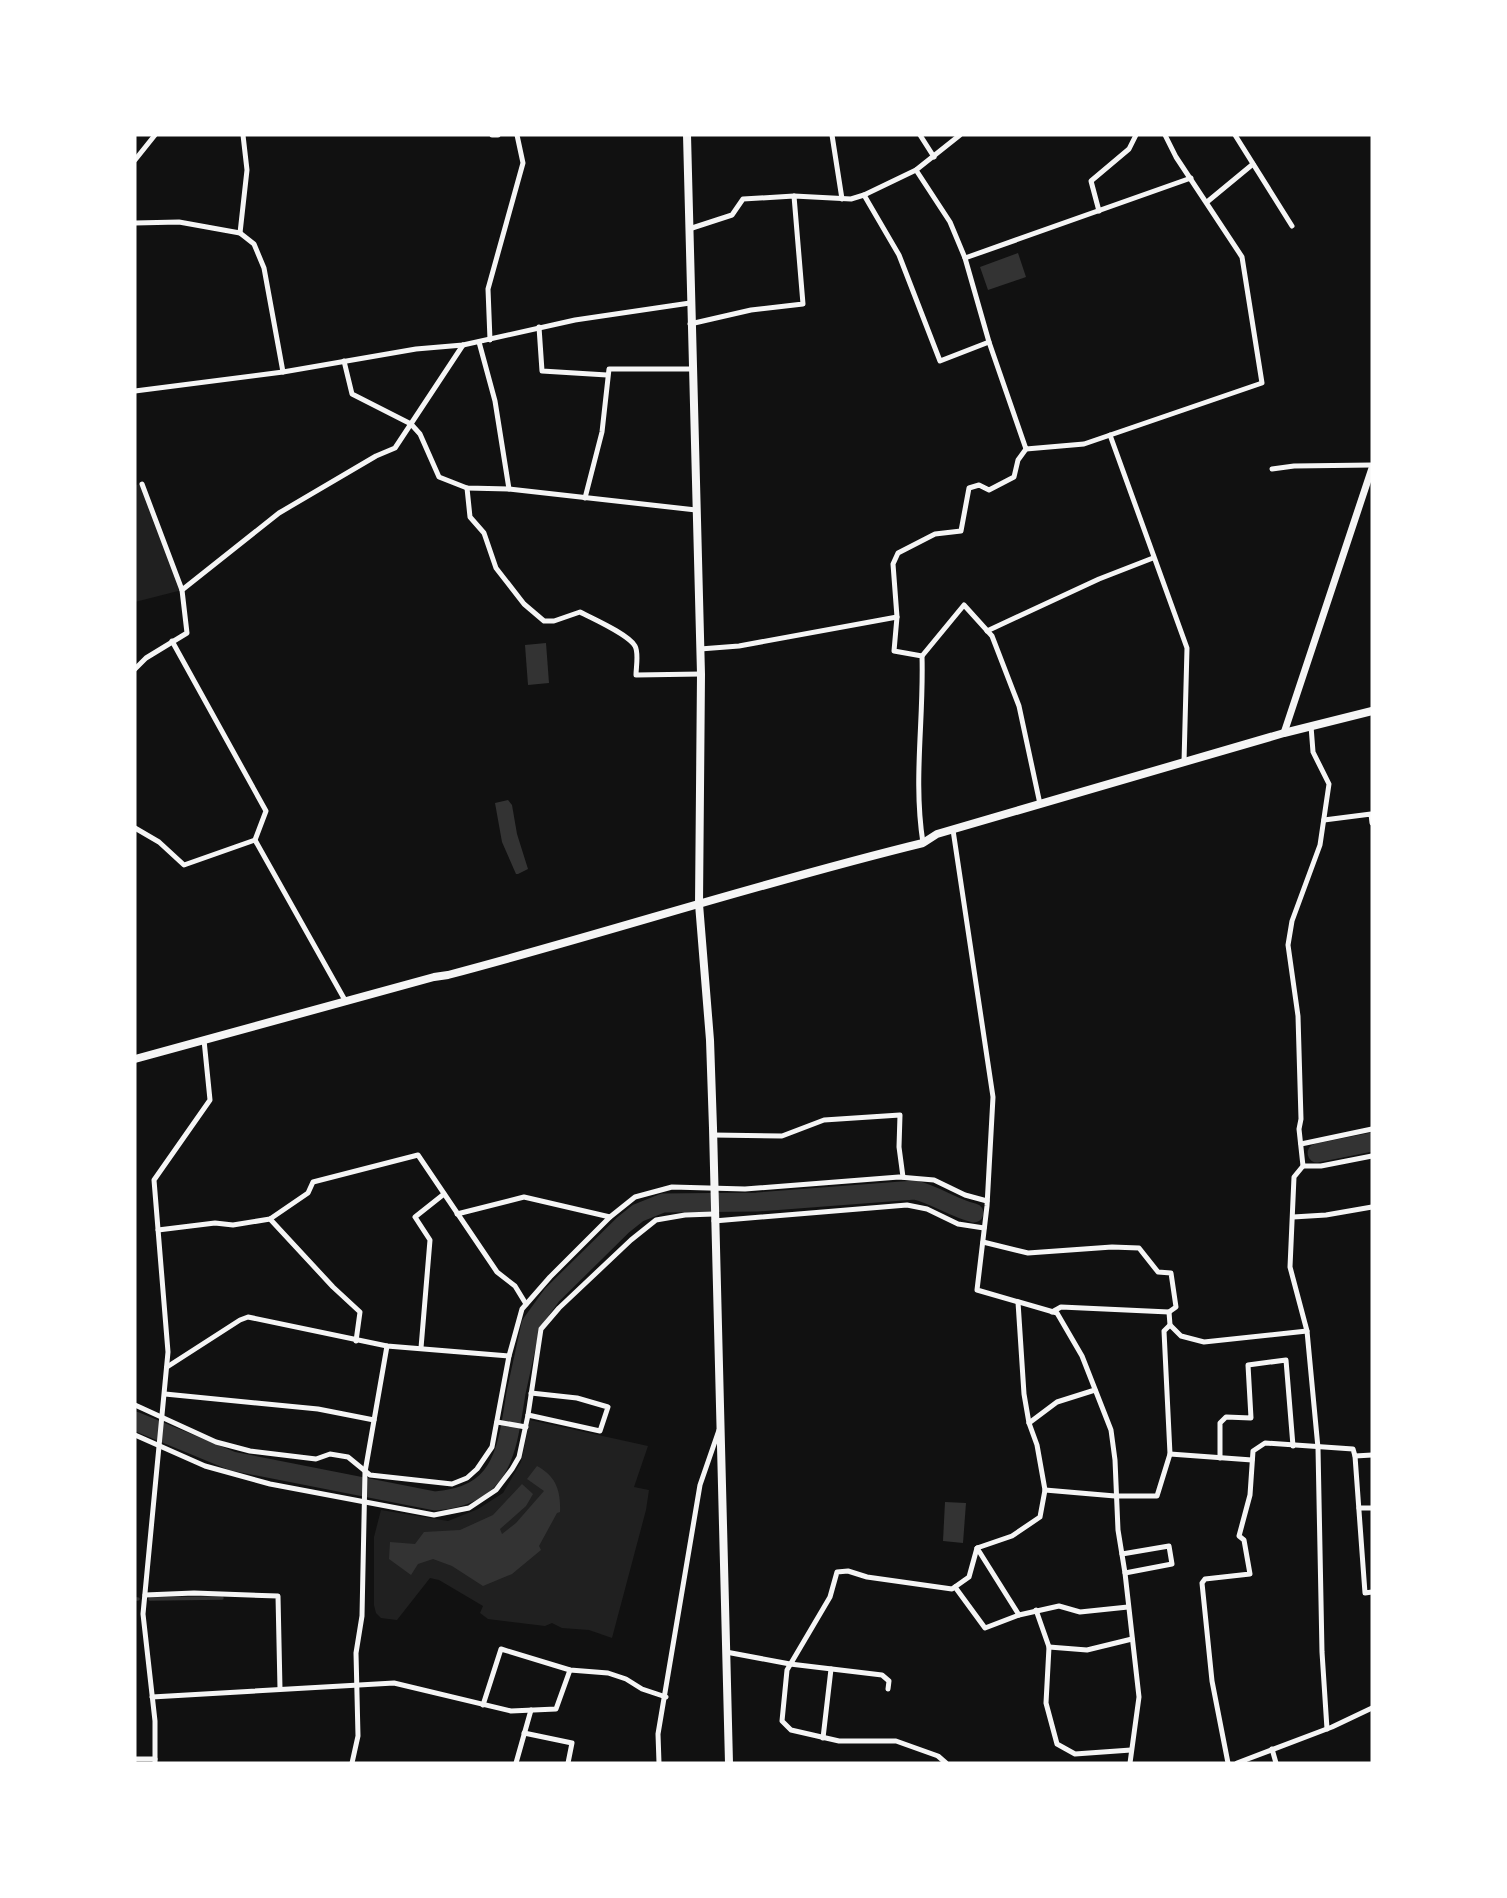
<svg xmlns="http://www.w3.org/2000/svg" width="1507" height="1898" font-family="'Sofia Sans Condensed',sans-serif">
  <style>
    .green { fill: #202020 }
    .water { fill: #333 }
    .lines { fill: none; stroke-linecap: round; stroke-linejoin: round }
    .stream { stroke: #333; stroke-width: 3.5 }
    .river { stroke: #333; stroke-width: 19 }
    .minor { stroke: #f5f5f5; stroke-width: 5 }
    .tertiary { stroke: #f5f5f5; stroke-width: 7 }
    .secondary { stroke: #f5f5f5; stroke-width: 8 }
  </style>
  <rect width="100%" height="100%" fill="#111"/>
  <g class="green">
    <path d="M142,484L182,590L135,602V485Z"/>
    <path d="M530,1420L648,1446L634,1487L649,1490L646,1510L612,1638L589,1630L562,1628L552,1623L545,1626L488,1619L480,1613L483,1606L439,1580L430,1578L397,1620L381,1618L376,1613L374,1605V1537L381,1510L448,1521L478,1509L503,1493L521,1462Z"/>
  </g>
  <g class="water">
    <path d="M1018,253L1026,277L988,290L980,267Z"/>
    <path d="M546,643L549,683L528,685L525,645Z"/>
    <path d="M508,800L512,805L517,834L528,869L518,874H516L502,842L495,803Z"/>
    <path d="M537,1466C556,1476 561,1491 560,1512L557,1513L539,1546L541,1550L512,1574L483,1586L452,1566L433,1559L418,1564L411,1575L389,1559L390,1542L415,1544L424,1532L460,1530L493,1515L522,1484L533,1494L526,1506L500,1529L502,1534L516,1523L544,1491L527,1479Z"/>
    <path d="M945,1502L966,1503L963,1543L943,1541Z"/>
  </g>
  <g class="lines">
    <g class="stream">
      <path d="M135,1599H138"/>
      <path d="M150,1599L222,1598"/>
    </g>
    <g class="river">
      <path d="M1317,1153L1372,1142"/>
      <path d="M135,1421L232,1461L435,1501C504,1496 507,1449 516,1393C521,1370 526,1347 531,1324L552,1295L623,1225L638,1213L663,1203L757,1202L915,1190C936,1195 953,1208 974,1213"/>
    </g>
    <g class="minor">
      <path d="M492,135H498"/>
      <path d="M832,135L842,199"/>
      <path d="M920,135L934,157"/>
      <path d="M1235,135L1292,226"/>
      <path d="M135,160L155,135"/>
      <path d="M916,170L950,222L965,258L989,342L1026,449L1084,444L1262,383L1242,257L1176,157L1165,135"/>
      <path d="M864,195L899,255L940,361L989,342"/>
      <path d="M1207,202L1253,164"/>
      <path d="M1099,211L1091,181L1129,149L1136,135"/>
      <path d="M135,223L179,222L240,233L247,170L243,135"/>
      <path d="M689,229L732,215L743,199L794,196L851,199L864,195L916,170L960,135"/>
      <path d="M240,233L254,244L264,268L283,372"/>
      <path d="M965,258L1191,178"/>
      <path d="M690,324L751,310L803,304L794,196"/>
      <path d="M539,327L542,371L607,375"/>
      <path d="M490,340L488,289L523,163L517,135"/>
      <path d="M479,342L495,401L509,489"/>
      <path d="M344,361L352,394L411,424L420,434L439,477L467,488L509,489L696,510"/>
      <path d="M135,391L283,372L416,349L463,345L575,320L690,303"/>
      <path d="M1110,435L1187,648L1184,762"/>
      <path d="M1272,469L1294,466L1372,465"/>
      <path d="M142,484L182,590"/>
      <path d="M467,488L470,517L484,533L496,568L524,604L544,621H554L580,612C593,619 628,634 635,646C639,653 636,667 636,675L701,674"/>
      <path d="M585,498L602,432L609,369H691"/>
      <path d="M987,631L1099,579L1153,558"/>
      <path d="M700,649L739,646L897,617"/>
      <path d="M922,656L964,605L992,636L1019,706L1040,804"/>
      <path d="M135,669L146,658L187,633L182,590L279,513L376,456L395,448L463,345"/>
      <path d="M1311,726L1313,752L1329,784L1320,845L1292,921L1288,945L1298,1016L1301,1119L1299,1129L1303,1166L1294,1177L1290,1267L1307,1331L1318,1448L1322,1652L1327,1729"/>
      <path d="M1324,820L1371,814L1372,823"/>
      <path d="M135,828L159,842L184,865L255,840L266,811L172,641"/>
      <path d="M953,830L993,1097L987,1206L977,1290L1057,1313L1082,1356L1111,1430L1115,1460L1118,1530L1125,1573L1139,1697L1130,1763"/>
      <path d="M255,840L346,1002"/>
      <path d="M923,843C913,779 924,720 922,656L894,651L897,617L893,564L898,553L935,534L961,531L969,488L979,485L989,490L1014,477L1018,460L1026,449"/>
      <path d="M713,1135L782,1136L824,1120L900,1115L899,1147L903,1177"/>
      <path d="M1301,1144L1372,1129"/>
      <path d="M1303,1166H1321L1372,1156"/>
      <path d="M457,1214L524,1197L610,1217"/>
      <path d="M1293,1217L1326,1215L1372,1207"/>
      <path d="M270,1219L333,1287L360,1312L356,1341"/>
      <path d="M714,1221L907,1205L927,1209L958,1224L984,1228"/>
      <path d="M158,1230L215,1223L233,1225L270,1219L308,1193L313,1182L418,1155L497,1272L515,1286L526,1304"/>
      <path d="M983,1242L1028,1253L1112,1247L1139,1248L1158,1272L1171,1273L1176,1307L1169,1312L1061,1307L1052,1312"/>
      <path d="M1170,1325L1181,1336L1204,1342L1307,1331"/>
      <path d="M421,1348L430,1240L415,1217L444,1194"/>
      <path d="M167,1367L240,1320L248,1317L387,1346L509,1356"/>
      <path d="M165,1394L318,1409L374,1420"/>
      <path d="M135,1405L216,1442L250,1451L316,1459L330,1454L348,1457L370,1475L452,1484L467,1478L477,1469L492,1447L509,1356L522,1309L550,1277L610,1217L635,1197L672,1187L745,1189L899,1177L934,1180L965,1195L987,1201"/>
      <path d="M528,1415L600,1431L608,1407L577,1398L531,1393"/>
      <path d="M497,1422L526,1427"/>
      <path d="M1029,1423L1057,1402L1095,1390"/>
      <path d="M135,1435L205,1466L270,1484L434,1515L469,1508L496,1490L512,1469L519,1457L528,1415L541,1329L559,1308L631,1240L656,1220L685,1215L714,1214"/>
      <path d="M1170,1454L1252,1460"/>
      <path d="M1355,1456L1372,1455"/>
      <path d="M1220,1458V1423L1226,1417L1251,1418L1248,1365L1286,1360L1293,1446"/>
      <path d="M1045,1490L1115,1496H1157L1170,1454L1164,1331L1170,1325L1169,1312"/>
      <path d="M1359,1508H1372"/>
      <path d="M977,1548L1019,1615"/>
      <path d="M1122,1554L1169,1546L1172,1564L1125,1573"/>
      <path d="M955,1587L985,1628L1019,1615L1059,1606L1080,1612L1128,1607"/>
      <path d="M145,1595L194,1593L278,1596L280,1689"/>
      <path d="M1036,1610L1049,1647L1046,1703L1057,1744L1075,1754L1131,1750"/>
      <path d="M1049,1647L1087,1650L1132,1639"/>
      <path d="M726,1652L790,1664L882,1675L889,1681L888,1689"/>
      <path d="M152,1697L394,1683L511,1711L556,1709L570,1670"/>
      <path d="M483,1705L501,1649L570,1670L608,1673L626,1679L642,1689L666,1697"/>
      <path d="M524,1733L572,1743L568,1763"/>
      <path d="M823,1738L831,1669"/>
      <path d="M1272,1749L1276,1763"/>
      <path d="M135,1759H155"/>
      <path d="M155,1763V1721L143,1614L168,1352L154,1180L210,1100L204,1040"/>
      <path d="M352,1763L358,1736L356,1653L362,1616L365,1472L387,1346"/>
      <path d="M516,1763L531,1710"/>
      <path d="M659,1763L658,1734L700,1485L719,1430"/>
      <path d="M946,1763L938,1756L896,1741H839L791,1730L782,1721L787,1670L830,1597L837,1572L848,1571L867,1577L952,1589L969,1577L977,1548L1012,1536L1040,1517L1045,1490L1037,1445L1029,1423L1024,1394L1018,1302"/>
      <path d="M1228,1763L1212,1681L1202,1583L1205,1579L1250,1574L1244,1540L1239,1536L1250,1495L1253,1451L1265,1443L1353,1449L1355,1456L1365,1593L1372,1592"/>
      <path d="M1237,1763L1332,1727L1372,1708"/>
    </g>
    <path class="tertiary" d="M1284,733L1372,468"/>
    <g class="secondary">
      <path d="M687,135L701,674L699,904L710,1040L713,1128L729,1763"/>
      <path d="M135,1059L434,977L448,975C607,933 763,882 923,843L937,834L1284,733L1372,711"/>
    </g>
  </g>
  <rect width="1507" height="1898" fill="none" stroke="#ffffff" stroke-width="273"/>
</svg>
